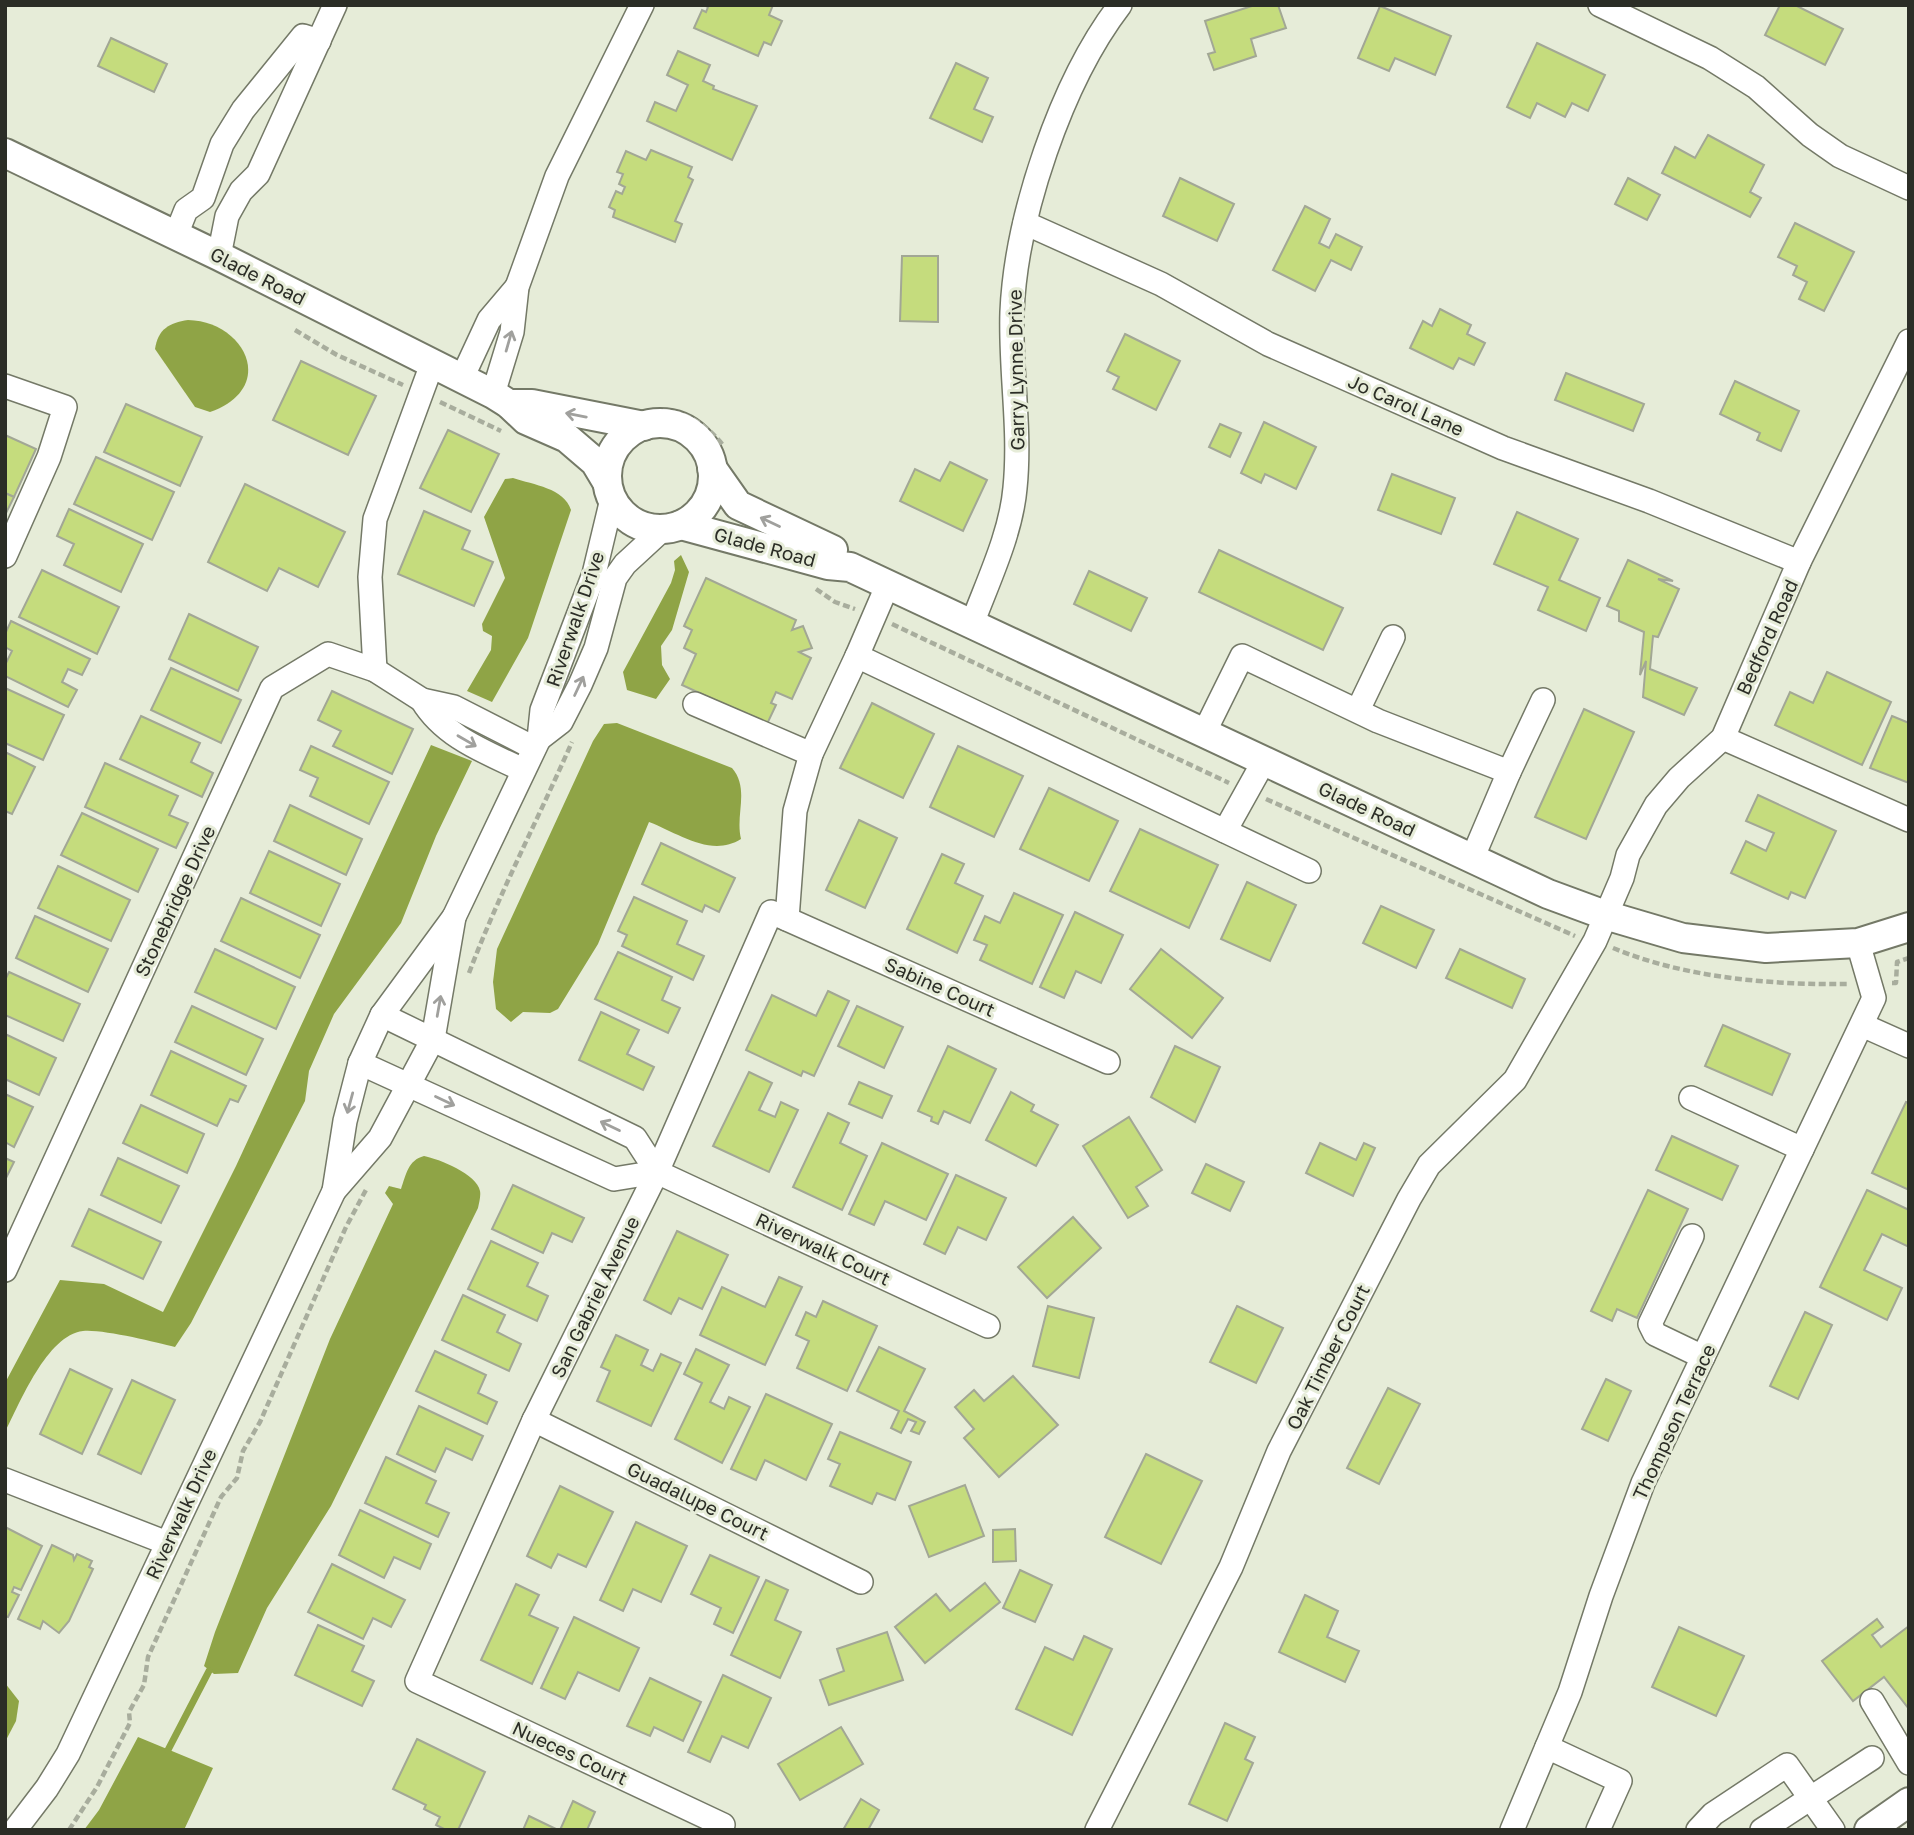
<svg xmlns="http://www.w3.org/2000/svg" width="1914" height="1835" font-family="'Golos Text',sans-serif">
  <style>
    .water { fill: #8fa446 }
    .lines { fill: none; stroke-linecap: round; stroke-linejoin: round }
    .stream { stroke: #8fa446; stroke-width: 7 }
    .building { fill: #c5dc7d; stroke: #a2a795; stroke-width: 2 }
    .minor-casing { stroke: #747967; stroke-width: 26 }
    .major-casing { stroke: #747967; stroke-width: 32 }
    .path { stroke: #a8ad9d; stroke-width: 4.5; stroke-dasharray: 7 3.5; stroke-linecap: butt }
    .minor { stroke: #fff; stroke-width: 23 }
    .major { stroke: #fff; stroke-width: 28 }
    .oneway { stroke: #a0a09d }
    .labels { text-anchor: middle; stroke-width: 6; stroke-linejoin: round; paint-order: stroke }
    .street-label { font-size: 19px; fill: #2b2d26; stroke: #e6ecd8 }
  </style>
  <rect width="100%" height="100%" fill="#e6ecd8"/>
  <g class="water">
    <path d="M188,320C244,321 279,387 210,412L195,407L155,349C158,329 169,323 188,320Z"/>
    <path d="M513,478C534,485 564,488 571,510L528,638L492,702L467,691L491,650L492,636L483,631L482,624L505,578L484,517L505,479Z"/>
    <path d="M681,555L689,572L672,630L661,646L662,665L670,679L656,699L627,690L623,672L671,583L675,570L674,561Z"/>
    <path d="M617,723L732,768C750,789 735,814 741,839C711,858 678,833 649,822L598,944L558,1009L550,1013L523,1012L511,1022L496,1009L493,982L497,949L593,741L604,724Z"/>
    <path d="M431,745L472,761L436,836L401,923L334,1014L309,1071L305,1101L191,1323L175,1347C155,1342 102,1329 83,1331C47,1335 20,1403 5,1432V1383L60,1280L104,1284L163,1312L236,1166Z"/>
    <path d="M424,1156C439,1159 477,1174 480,1191C481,1196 479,1203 478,1208L331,1506L267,1608L238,1673L214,1674L204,1666L215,1632L330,1339L393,1204L385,1193L389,1186L401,1189C406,1175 408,1160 424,1156Z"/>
    <path d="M5,1683L19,1701L16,1721L5,1742Z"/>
    <path d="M138,1737L213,1768L184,1830H84L99,1810Z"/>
  </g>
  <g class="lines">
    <path class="stream" d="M168,1750L209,1671"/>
  </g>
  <g class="building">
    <path d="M704,5H773L769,15L782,21L771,45L764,42L758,56L694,28L702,10L706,12L708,7Z"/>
    <path d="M1255,5H1278L1286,28L1251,39L1256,56L1214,70L1208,54L1215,52L1205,21Z"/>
    <path d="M1780,5H1795L1843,29L1825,65L1765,35Z"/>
    <path d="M1380,6L1451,36L1435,75L1395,58L1389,71L1358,58Z"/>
    <path d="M111,38L167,64L154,92L98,66Z"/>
    <path d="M1537,43L1605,75L1588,111L1572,103L1565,117L1537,103L1530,118L1507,107Z"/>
    <path d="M678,51L710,65L703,81L714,86L713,89L757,106L732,160L647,121L655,102L676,111L688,85L667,75Z"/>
    <path d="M956,63L988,78L974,109L993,117L982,142L930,118Z"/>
    <path d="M1708,135L1764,165L1750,192L1761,198L1750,217L1662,173L1675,147L1695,158Z"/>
    <path d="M651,150L692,167L688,177L693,180L675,221L682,224L675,242L613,217L615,210L609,207L616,191L622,194L625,187L619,184L623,174L617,172L626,151L646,160Z"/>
    <path d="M1180,178L1234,204L1217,241L1163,216Z"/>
    <path d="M1628,178L1660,195L1647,220L1615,204Z"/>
    <path d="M1305,206L1330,219L1319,243L1329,248L1336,234L1362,247L1351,270L1331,260L1315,291L1273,270Z"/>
    <path d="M1795,223L1854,252L1824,311L1799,299L1807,282L1793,275L1797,266L1778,257Z"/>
    <path d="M902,256H938V322L900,321Z"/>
    <path d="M1440,309L1471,325L1467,334L1485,343L1474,365L1459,358L1453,369L1410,348L1423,321L1432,326Z"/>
    <path d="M1125,334L1180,361L1156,410L1113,389L1119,377L1107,371Z"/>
    <path d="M301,361L376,396L348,455L273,420Z"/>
    <path d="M1566,373L1644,404L1633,431L1555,400Z"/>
    <path d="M1735,381L1799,411L1781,451L1757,440L1760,433L1720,414Z"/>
    <path d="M126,404L202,437L180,486L104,452Z"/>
    <path d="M1264,422L1316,447L1296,489L1265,474L1261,483L1241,473Z"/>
    <path d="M1220,424L1241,433L1230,457L1209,447Z"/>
    <path d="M448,430L499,454L471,512L420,488Z"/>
    <path d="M5,435L36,449L14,497L5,493Z"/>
    <path d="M96,457L174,492L152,540L74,504Z"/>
    <path d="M950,462L987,480L963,531L900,501L915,469L940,481Z"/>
    <path d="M1392,474L1455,498L1441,534L1378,510Z"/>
    <path d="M245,484L345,532L318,587L279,568L267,591L208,562Z"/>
    <path d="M5,493L14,497L5,515Z"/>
    <path d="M69,509L143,544L121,592L64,565L74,544L57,536Z"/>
    <path d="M424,511L470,531L462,549L493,562L474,606L398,574Z"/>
    <path d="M1517,512L1578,539L1559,580L1600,598L1586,631L1538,610L1548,587L1494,564Z"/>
    <path d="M1219,550L1343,608L1323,650L1199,592Z"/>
    <path d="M1628,560L1673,581L1658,579L1679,589L1658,637L1653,636L1650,669L1697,688L1684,715L1643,697L1646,661L1640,675L1644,632L1619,621V611L1607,606Z"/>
    <path d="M42,570L119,607L97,654L19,617Z"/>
    <path d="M1089,571L1147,598L1131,631L1074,604Z"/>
    <path d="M706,578L796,620L792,630L803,626L812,648L799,652L811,658L792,699L776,692L771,703L776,705L767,724L682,685L696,654L684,648L692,630L684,626Z"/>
    <path d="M189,614L258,647L238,691L169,659Z"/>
    <path d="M11,621L90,659L82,675L68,669L62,682L77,690L68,707L5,676V665L12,651L5,647V634Z"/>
    <path d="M171,668L241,700L221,743L151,710Z"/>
    <path d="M1827,672L1891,702L1862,765L1775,725L1790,692L1813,703Z"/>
    <path d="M5,688L64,715L43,760L5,743Z"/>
    <path d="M332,691L413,729L392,774L333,746L341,731L318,720Z"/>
    <path d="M872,703L934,734L903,798L840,768Z"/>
    <path d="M1584,709L1634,732L1586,839L1535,817Z"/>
    <path d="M141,716L200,743L191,762L213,773L202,797L120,759Z"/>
    <path d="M1892,716L1909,723V783L1870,768Z"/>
    <path d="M311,746L389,782L369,824L310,796L318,778L300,770Z"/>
    <path d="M958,746L1023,776L994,837L930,807Z"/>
    <path d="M5,752L35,767L12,814L5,811Z"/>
    <path d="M105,763L178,796L169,815L188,823L176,848L85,807Z"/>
    <path d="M1049,788L1118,821L1089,881L1020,849Z"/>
    <path d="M1758,795L1836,831L1805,898L1791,892L1788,899L1731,873L1746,841L1766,851L1774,833L1746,821Z"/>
    <path d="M290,805L362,839L346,875L274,841Z"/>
    <path d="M82,813L158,849L138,892L61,855Z"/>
    <path d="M859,820L897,838L865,908L826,890Z"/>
    <path d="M1140,829L1218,865L1189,928L1110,891Z"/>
    <path d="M661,843L735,878L719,912L705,905L702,912L642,884Z"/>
    <path d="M269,851L340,884L321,926L250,893Z"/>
    <path d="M942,854L964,864L955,883L983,896L957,953L907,929Z"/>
    <path d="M58,866L130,900L111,941L38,908Z"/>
    <path d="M1247,882L1296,905L1270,961L1221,939Z"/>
    <path d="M1014,893L1063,915L1032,984L980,960L987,945L974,940L985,916L1000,923Z"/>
    <path d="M634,897L687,921L677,944L704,956L693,980L622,946L627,935L618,931Z"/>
    <path d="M241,898L320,935L300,978L221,941Z"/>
    <path d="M1381,906L1434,930L1416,968L1363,943Z"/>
    <path d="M1075,912L1123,935L1101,983L1076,971L1064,998L1040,987Z"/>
    <path d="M35,916L108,949L88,992L16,958Z"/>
    <path d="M215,949L295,987L276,1029L195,992Z"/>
    <path d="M1161,949L1223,998L1192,1038L1130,989Z"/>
    <path d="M1460,949L1525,979L1512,1008L1446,978Z"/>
    <path d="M618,952L672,977L662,1000L680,1008L668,1033L595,999Z"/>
    <path d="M9,972L80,1004L63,1041L5,1015V980Z"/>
    <path d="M828,991L849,1001L814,1076L803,1071L801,1076L746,1050L772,995L816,1016Z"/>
    <path d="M192,1006L263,1039L246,1075L175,1042Z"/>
    <path d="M857,1006L903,1027L884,1068L838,1046Z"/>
    <path d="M601,1012L639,1030L627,1054L654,1067L643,1090L579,1060Z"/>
    <path d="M1723,1025L1790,1054L1772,1095L1705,1066Z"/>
    <path d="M5,1034L56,1058L39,1095L5,1079Z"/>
    <path d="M948,1046L996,1069L970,1123L944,1111L938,1124L931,1121L932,1117L918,1111Z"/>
    <path d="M1175,1046L1220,1067L1195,1122L1151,1097Z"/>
    <path d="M171,1051L246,1086L238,1102L230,1099L217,1126L151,1095Z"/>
    <path d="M749,1072L772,1083L759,1110L775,1117L781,1102L798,1110L769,1172L713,1146Z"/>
    <path d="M859,1082L892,1096L882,1118L849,1104Z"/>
    <path d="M1011,1092L1034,1105L1031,1111L1058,1125L1036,1166L986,1140Z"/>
    <path d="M5,1094L33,1107L14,1147L5,1142Z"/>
    <path d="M1906,1102L1909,1103V1190L1872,1173Z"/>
    <path d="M141,1105L204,1134L187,1173L123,1143Z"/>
    <path d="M828,1113L849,1123L840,1143L867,1156L842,1210L793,1187Z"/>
    <path d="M1129,1117L1162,1170L1136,1187L1148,1206L1128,1218L1083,1146Z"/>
    <path d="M1672,1136L1738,1166L1722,1200L1656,1170Z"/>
    <path d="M882,1143L948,1174L926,1220L885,1201L874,1225L849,1214Z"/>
    <path d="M1320,1143L1356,1160L1364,1143L1375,1148L1353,1196L1306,1173Z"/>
    <path d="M5,1158L14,1162L5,1180Z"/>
    <path d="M118,1158L179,1186L161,1223L101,1195Z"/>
    <path d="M1206,1164L1244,1182L1230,1211L1192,1193Z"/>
    <path d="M956,1175L1006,1198L986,1240L958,1227L945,1254L924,1244Z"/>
    <path d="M513,1185L584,1218L572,1242L552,1233L543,1253L492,1229Z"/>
    <path d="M1648,1190L1688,1209L1637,1318L1617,1309L1612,1321L1591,1311Z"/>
    <path d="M1867,1190L1909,1210V1247L1882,1234L1864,1270L1902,1288L1887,1320L1820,1287Z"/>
    <path d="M89,1209L161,1242L143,1279L72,1246Z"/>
    <path d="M1073,1217L1101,1248L1047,1298L1018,1267Z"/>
    <path d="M677,1231L728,1255L702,1309L679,1298L671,1314L644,1300Z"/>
    <path d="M491,1241L538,1263L527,1286L548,1296L537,1321L468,1289Z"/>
    <path d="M779,1277L802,1287L765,1365L700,1335L722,1287L765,1307Z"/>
    <path d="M463,1295L505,1315L497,1332L521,1344L509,1371L442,1340Z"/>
    <path d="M823,1301L877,1326L847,1391L797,1368L809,1341L796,1335L806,1312L816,1317Z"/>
    <path d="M1048,1306L1094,1318L1079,1378L1033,1366Z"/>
    <path d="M1237,1306L1283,1328L1256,1383L1210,1362Z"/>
    <path d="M1805,1312L1832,1325L1798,1399L1770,1386Z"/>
    <path d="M616,1335L648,1350L641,1365L653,1371L661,1354L681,1363L651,1426L597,1401L610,1371L601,1367Z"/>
    <path d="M879,1347L925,1369L904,1411L925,1422L919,1434L911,1431L916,1422L908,1419L901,1433L891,1428L899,1411L857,1391Z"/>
    <path d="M696,1349L729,1365L710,1402L724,1409L729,1397L750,1407L722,1463L675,1439L702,1383L684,1374Z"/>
    <path d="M435,1351L486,1375L478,1393L497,1402L487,1424L416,1391Z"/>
    <path d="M70,1369L112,1389L82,1454L40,1434Z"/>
    <path d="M1013,1376L1058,1425L999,1477L964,1438L974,1429L955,1407L974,1390L984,1401Z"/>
    <path d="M1606,1379L1631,1391L1608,1441L1582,1429Z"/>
    <path d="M132,1380L175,1400L141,1474L98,1454Z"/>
    <path d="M1388,1388L1420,1404L1379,1484L1347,1468Z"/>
    <path d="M766,1394L832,1424L806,1480L765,1460L756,1480L731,1469Z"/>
    <path d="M419,1406L483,1436L472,1460L446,1448L435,1472L397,1454Z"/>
    <path d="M840,1432L911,1462L895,1500L877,1493L872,1504L830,1486L840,1464L828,1459Z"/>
    <path d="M1146,1454L1202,1481L1161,1564L1105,1537Z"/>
    <path d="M386,1457L436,1481L426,1503L449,1513L438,1537L365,1503Z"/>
    <path d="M965,1485L984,1536L929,1557L909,1506Z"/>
    <path d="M560,1486L613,1512L586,1567L558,1554L551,1568L527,1556Z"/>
    <path d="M360,1510L431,1544L420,1569L394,1557L384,1578L339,1555Z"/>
    <path d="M636,1522L687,1546L661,1602L633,1589L623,1611L600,1600Z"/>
    <path d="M5,1527L42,1546L21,1590L14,1587L12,1592L19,1595L8,1617L5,1616Z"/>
    <path d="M1015,1529L1016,1561L993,1562V1530Z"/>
    <path d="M52,1545L73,1555L74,1560L77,1554L92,1561L89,1567L93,1569L69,1621L59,1633L43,1621L40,1629L18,1619Z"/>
    <path d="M710,1555L759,1577L733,1633L714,1624L721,1608L691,1594Z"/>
    <path d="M332,1564L405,1600L391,1627L373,1618L363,1639L308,1612Z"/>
    <path d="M1020,1570L1052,1585L1035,1622L1003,1608Z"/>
    <path d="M766,1580L788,1590L775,1620L801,1632L780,1678L731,1655Z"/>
    <path d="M985,1583L1000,1602L925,1663L895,1627L936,1594L950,1611Z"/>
    <path d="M516,1584L539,1595L529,1615L558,1628L532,1684L481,1660Z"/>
    <path d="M1305,1595L1338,1611L1327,1637L1359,1651L1345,1682L1279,1652Z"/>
    <path d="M574,1617L639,1648L619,1691L578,1672L565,1699L541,1688Z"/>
    <path d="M1877,1619L1883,1627L1872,1635L1881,1647L1909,1626V1709L1884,1677L1853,1701L1822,1661Z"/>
    <path d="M318,1625L364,1646L352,1671L374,1681L362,1706L295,1675Z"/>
    <path d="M1679,1627L1744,1656L1716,1716L1652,1687Z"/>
    <path d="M887,1632L903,1680L829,1705L820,1680L844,1671L837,1649Z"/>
    <path d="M1084,1636L1112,1649L1072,1735L1016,1709L1045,1647L1073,1660Z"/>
    <path d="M723,1675L771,1698L748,1748L722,1736L710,1762L688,1752Z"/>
    <path d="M650,1678L701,1702L683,1741L654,1727L650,1736L627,1726Z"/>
    <path d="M1225,1723L1255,1737L1245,1759L1253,1763L1227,1821L1189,1804Z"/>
    <path d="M841,1727L863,1764L800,1800L778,1764Z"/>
    <path d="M417,1739L485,1772L458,1830H446L436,1825L440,1817L424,1809L426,1805L393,1789Z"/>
    <path d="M861,1799L879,1810L868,1830H843Z"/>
    <path d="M573,1801L595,1812L587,1830H560Z"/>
    <path d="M529,1816L558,1830H523Z"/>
  </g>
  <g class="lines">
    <g class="minor-casing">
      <g id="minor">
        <path d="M1600,5L1710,58L1756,87L1810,135L1840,156L1909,188"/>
        <path d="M1025,223L1161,284L1268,344L1503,448L1649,501L1799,562"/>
        <path d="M176,235L186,210L203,198L222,144L243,110L303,36L319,41"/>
        <path d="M219,256L227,216L241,191L258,174L335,5"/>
        <path d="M462,378L489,320L517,287"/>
        <path d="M5,386L65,407L49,457L5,556"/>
        <path d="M493,394L512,332L517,287L557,176L642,5"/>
        <path d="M888,584L857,656L1309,871"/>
        <path d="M972,624C988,581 1011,534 1015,488C1021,429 1010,371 1012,312C1016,217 1061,82 1120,5"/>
        <path d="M375,670L370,577L375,519L432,364"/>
        <path d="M422,700C444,737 486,752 523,770"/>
        <path d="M695,704L811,754L857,656"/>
        <path d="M1358,710L1393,637"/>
        <path d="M1204,733L1242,656L1378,721L1509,772L1472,859"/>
        <path d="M1723,738L1909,820"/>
        <path d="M539,739L561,722L580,685L596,648L615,578L625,564L663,529"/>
        <path d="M1509,772L1543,700"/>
        <path d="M1225,831L1264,761"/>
        <path d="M787,919L795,811L811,754"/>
        <path d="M382,1015L635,1138L657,1172L988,1326"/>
        <path d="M1862,1025L1909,1046"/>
        <path d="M360,1063L614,1179L657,1172"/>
        <path d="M1691,1098L1802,1149"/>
        <path d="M334,1191L345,1121L360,1063L382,1015L454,917L539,739L542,710L594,574L612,499"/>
        <path d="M1692,1236L1650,1324L1655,1334L1703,1357"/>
        <path d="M5,1270L272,688L328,654L375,670L422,700L454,707L534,748"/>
        <path d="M534,1420L861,1582"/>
        <path d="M5,1480L167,1543"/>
        <path d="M1872,1701L1909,1763"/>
        <path d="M1547,1747L1620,1781L1598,1830"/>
        <path d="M723,1825L417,1681L534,1420L657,1172L771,912L1108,1062"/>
        <path d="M15,1830L47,1788L68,1754L334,1191L380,1138L433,1039L454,917"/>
        <path d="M1097,1830L1231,1567L1279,1451L1409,1199L1429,1165L1515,1080L1595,941L1622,878L1628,855L1656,805L1679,778L1723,738L1799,562L1909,341"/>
        <path d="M1512,1830L1570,1692L1601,1596L1643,1483L1874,998L1858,943"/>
        <path d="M1698,1830L1713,1814L1787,1765L1833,1830"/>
        <path d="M1762,1830L1872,1758"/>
      </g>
    </g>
    <g class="major-casing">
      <g id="major">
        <path d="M5,153L219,256L493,394L509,404L526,420L567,438L595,462L607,482"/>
        <path d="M509,404H532L644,426"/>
        <circle cx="660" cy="476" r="53"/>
        <path d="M712,468L738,505L833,550"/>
        <path d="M681,525L828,565L850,567L1548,894L1605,915L1683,938L1766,948L1858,943L1909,927"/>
        <path d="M1869,1830L1909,1802"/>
      </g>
    </g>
    <g class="path">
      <path d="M295,330L337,355L403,385"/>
      <path d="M440,402L501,431"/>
      <path d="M663,411C690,413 706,425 723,445"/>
      <path d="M816,589L835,602L855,609"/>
      <path d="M892,624L1229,783"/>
      <path d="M1266,799L1575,936"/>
      <path d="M1613,948C1685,978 1771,985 1848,984"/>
      <path d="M469,973C499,894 538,819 572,742"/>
      <path d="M1892,983H1896L1897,962L1909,958"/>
      <path d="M69,1830L97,1787L130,1723L129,1712L144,1685L148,1657L221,1497L237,1478L243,1451L260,1422L346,1227L367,1188"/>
    </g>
    <use href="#minor" class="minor"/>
    <use href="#major" class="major"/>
  </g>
  <defs><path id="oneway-shaft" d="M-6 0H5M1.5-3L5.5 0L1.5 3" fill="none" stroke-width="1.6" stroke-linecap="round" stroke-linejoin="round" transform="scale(1.75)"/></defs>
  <g class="oneway">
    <use href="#oneway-shaft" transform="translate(509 341) rotate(-74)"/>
    <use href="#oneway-shaft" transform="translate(576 415) rotate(-169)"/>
    <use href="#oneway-shaft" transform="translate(770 522) rotate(-155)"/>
    <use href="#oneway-shaft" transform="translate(579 686) rotate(-65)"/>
    <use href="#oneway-shaft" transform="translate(467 741) rotate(30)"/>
    <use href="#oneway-shaft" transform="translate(439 1006) rotate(-80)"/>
    <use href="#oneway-shaft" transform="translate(445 1101) rotate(25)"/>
    <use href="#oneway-shaft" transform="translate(350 1103) rotate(105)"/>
    <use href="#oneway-shaft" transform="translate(610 1126) rotate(-154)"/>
  </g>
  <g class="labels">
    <g class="street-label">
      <text transform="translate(258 276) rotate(27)" y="7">Glade Road</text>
      <text transform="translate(1016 370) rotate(-91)" y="7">Garry Lynne Drive</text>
      <text transform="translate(1406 405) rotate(24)" y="7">Jo Carol Lane</text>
      <text transform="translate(765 547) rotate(15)" y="7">Glade Road</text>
      <text transform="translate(575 619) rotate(-71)" y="7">Riverwalk Drive</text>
      <text transform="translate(1767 637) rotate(-66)" y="7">Bedford Road</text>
      <text transform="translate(1367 809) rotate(25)" y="7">Glade Road</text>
      <text transform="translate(175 901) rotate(-65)" y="7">Stonebridge Drive</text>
      <text transform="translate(940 987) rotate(24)" y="7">Sabine Court</text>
      <text transform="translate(823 1249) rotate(25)" y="7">Riverwalk Court</text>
      <text transform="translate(595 1297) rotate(-64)" y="7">San Gabriel Avenue</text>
      <text transform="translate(1328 1357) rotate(-63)" y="7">Oak Timber Court</text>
      <text transform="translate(1674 1422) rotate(-65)" y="7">Thompson Terrace</text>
      <text transform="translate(698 1501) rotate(26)" y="7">Guadalupe Court</text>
      <text transform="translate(181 1514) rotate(-65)" y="7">Riverwalk Drive</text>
      <text transform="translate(570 1753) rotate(25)" y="7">Nueces Court</text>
    </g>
  </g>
  <rect width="1914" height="1835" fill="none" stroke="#2b2d26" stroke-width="14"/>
</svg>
